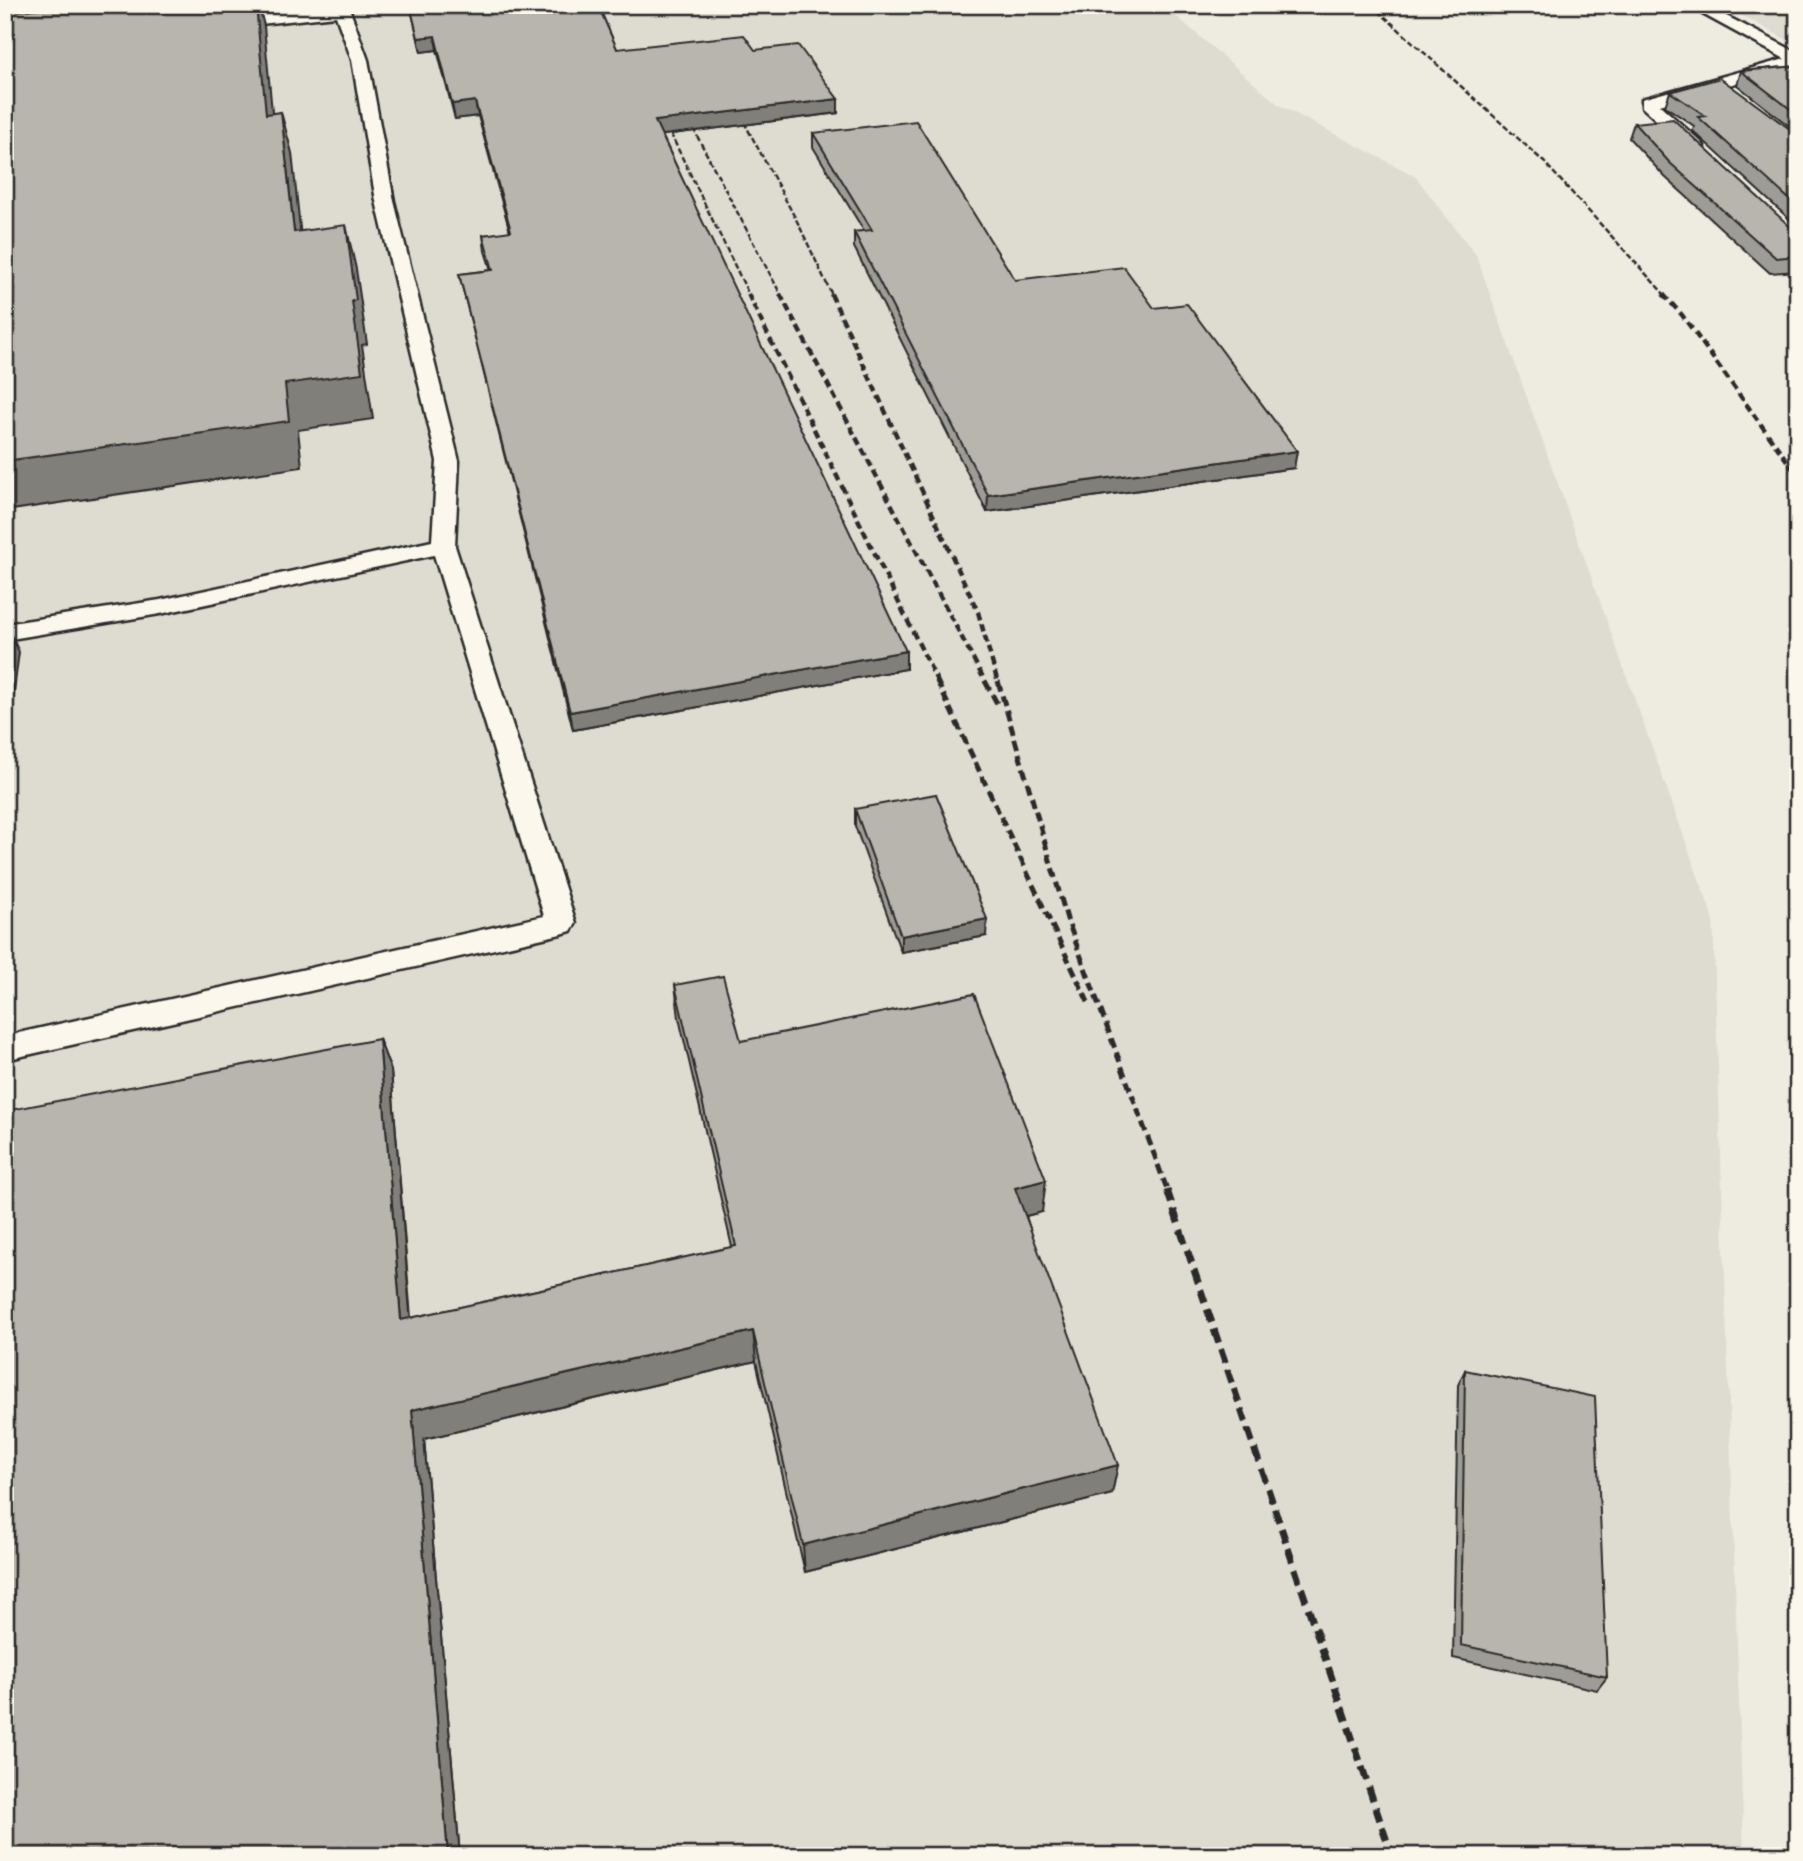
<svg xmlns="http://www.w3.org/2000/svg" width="1803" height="1861" font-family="'Playpen Sans',sans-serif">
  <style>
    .built { fill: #dedbd1 }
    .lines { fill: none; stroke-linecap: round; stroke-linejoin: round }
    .lane-casing { stroke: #2b2b2b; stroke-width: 5 }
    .lane { fill: #fbf7ec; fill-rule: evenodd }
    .rail-far3 { stroke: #2b2b2b; stroke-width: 2.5; stroke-dasharray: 6 2.5; stroke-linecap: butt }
    .rail-far2 { stroke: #2b2b2b; stroke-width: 4.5; stroke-dasharray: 8 4.5; stroke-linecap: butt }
    .rail-far1 { stroke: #2b2b2b; stroke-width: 5; stroke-dasharray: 10 5; stroke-linecap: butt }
    .rail { stroke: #2b2b2b; stroke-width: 7; stroke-dasharray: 14 7; stroke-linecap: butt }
    .wall { fill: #9e9c96; stroke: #2b2b2b; stroke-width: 2 }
    .shaded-wall { fill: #817f7a; stroke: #2b2b2b; stroke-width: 2 }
    .building { fill: #b8b5ae; stroke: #2b2b2b; stroke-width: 2 }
  </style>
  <rect width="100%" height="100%" fill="#eeebe0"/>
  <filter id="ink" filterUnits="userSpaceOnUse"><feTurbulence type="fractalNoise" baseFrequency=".0143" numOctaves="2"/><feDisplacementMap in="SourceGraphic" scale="14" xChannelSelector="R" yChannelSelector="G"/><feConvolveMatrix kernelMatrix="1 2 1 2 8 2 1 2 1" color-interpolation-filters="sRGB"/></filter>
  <g filter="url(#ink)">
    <g class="built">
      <path d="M5,5H1163L1279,105L1415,176L1476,255L1713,918L1744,1856H5Z"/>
      <path d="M1722,5H1798V46Z"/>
    </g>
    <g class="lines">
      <g class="lane-casing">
        <g id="lane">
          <path d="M333,5H348L368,60L394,201L459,461L455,546L576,923L571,931L561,934L5,1060V1036L544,916L434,555L160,614L5,640V624L160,600L432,541L437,461L376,201L352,60L336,16L222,28L214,23L222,18Z"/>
          <path d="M1686,5H1705L1798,53V65L1660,105L1701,142L1704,146L1701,150H1689L1642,107V99L1785,59Z"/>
        </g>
      </g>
      <use href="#lane" class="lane"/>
      <g class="rail-far3">
        <path d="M1372,5L1544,162L1665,295"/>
        <path d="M736,107L799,225L832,295"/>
        <path d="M685,113L781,295"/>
        <path d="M663,118L749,295"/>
      </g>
      <g class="rail-far2">
        <path d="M748,294L938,683"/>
        <path d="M780,294L986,683"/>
        <path d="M831,294L978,612L998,683"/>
        <path d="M1663,294L1682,315L1798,476"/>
      </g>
      <g class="rail-far1">
        <path d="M937,681L1089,1004"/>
        <path d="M985,681L999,707"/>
        <path d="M998,681L1067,919L1168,1192"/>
      </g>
      <path class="rail" d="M1167,1190L1392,1856"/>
    </g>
    <g class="wall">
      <path d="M410,5H598L617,49L755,50L838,99V113L662,135L906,669L573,730L459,274L491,270L485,251L483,235L510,232L478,116L455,119L437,50L421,52Z"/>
      <path d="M1798,66V133L1737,85L1741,71Z"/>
      <path d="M1670,92L1798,135V227L1693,131L1694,126L1665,106Z"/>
      <path d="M1634,123L1798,233V271L1770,273L1665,177L1629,138Z"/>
      <path d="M813,133L1015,280L1154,308L1294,468L987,512L854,247V232L864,231L813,147Z"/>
      <path d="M855,809L986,936L901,952L855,826Z"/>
      <path d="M675,985L741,1041L1042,1212L1026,1216L1112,1494L805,1572L756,1361L424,1439L460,1856H5L379,1039L391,1071L411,1318L732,1247L679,1018Z"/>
      <path d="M1465,1370L1607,1677L1597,1690L1453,1658L1458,1385Z"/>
    </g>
    <g class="shaded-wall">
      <path d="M5,5H262V10H260L264,26L276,155L5,36Z"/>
      <path d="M435,36L437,50L421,52L418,38Z"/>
      <path d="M838,99V113L656,136L655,121Z"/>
      <path d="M475,101L478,116L455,119L452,104Z"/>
      <path d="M281,112L292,153L305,275L294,232Z"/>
      <path d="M346,225L356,269L367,344L362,345L373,419L298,430L302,467L5,511V461L285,384L352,301Z"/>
      <path d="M1297,451L1294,468L987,512L988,495Z"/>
      <path d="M11,635L19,652L9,730H5V678Z"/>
      <path d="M906,651V669L573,730L570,712Z"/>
      <path d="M987,919L986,936L901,952V936Z"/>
      <path d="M379,1039L391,1071L413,1351L401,1320Z"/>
      <path d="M1046,1180L1042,1212L1013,1219L1015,1188Z"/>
      <path d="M753,1331L756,1361L424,1439L460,1856H448L412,1410Z"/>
      <path d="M1118,1465L1112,1494L805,1572L803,1545Z"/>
    </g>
    <g class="building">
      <path d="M72,5H256L266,114L281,112L294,232L346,225L356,300L352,301L362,373L285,384L289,421L5,461V12Z"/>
      <path d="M410,5H598L617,49L744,35L755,50L798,45L838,99L655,121L906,651L570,712L459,274L493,270L483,235L511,231L475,101L452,104L435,36L418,38Z"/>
      <path d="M1798,66V115L1741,71Z"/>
      <path d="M1720,78L1798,135V207L1698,117L1706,116L1670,92Z"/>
      <path d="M1673,119L1796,232L1798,233V256L1776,258L1669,162L1634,123Z"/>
      <path d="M916,121L1015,280L1124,267L1154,308L1187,304L1297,451L988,495L854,232L872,230L813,133Z"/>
      <path d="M11,635L5,678V636Z"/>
      <path d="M936,794L987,919L901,936L855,809Z"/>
      <path d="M723,976L741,1041L974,994L1046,1180L1015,1188L1118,1465L803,1545L753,1331L412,1410L448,1856H5V1111L379,1039L401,1320L736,1246L675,985Z"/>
      <path d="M1465,1370L1595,1397L1607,1677L1461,1645Z"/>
    </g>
  </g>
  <rect width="1803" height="1861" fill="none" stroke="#fbf7ec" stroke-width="28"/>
  <rect x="14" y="14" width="1775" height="1833" fill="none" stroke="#2b2b2b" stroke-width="2.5" filter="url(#ink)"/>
</svg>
